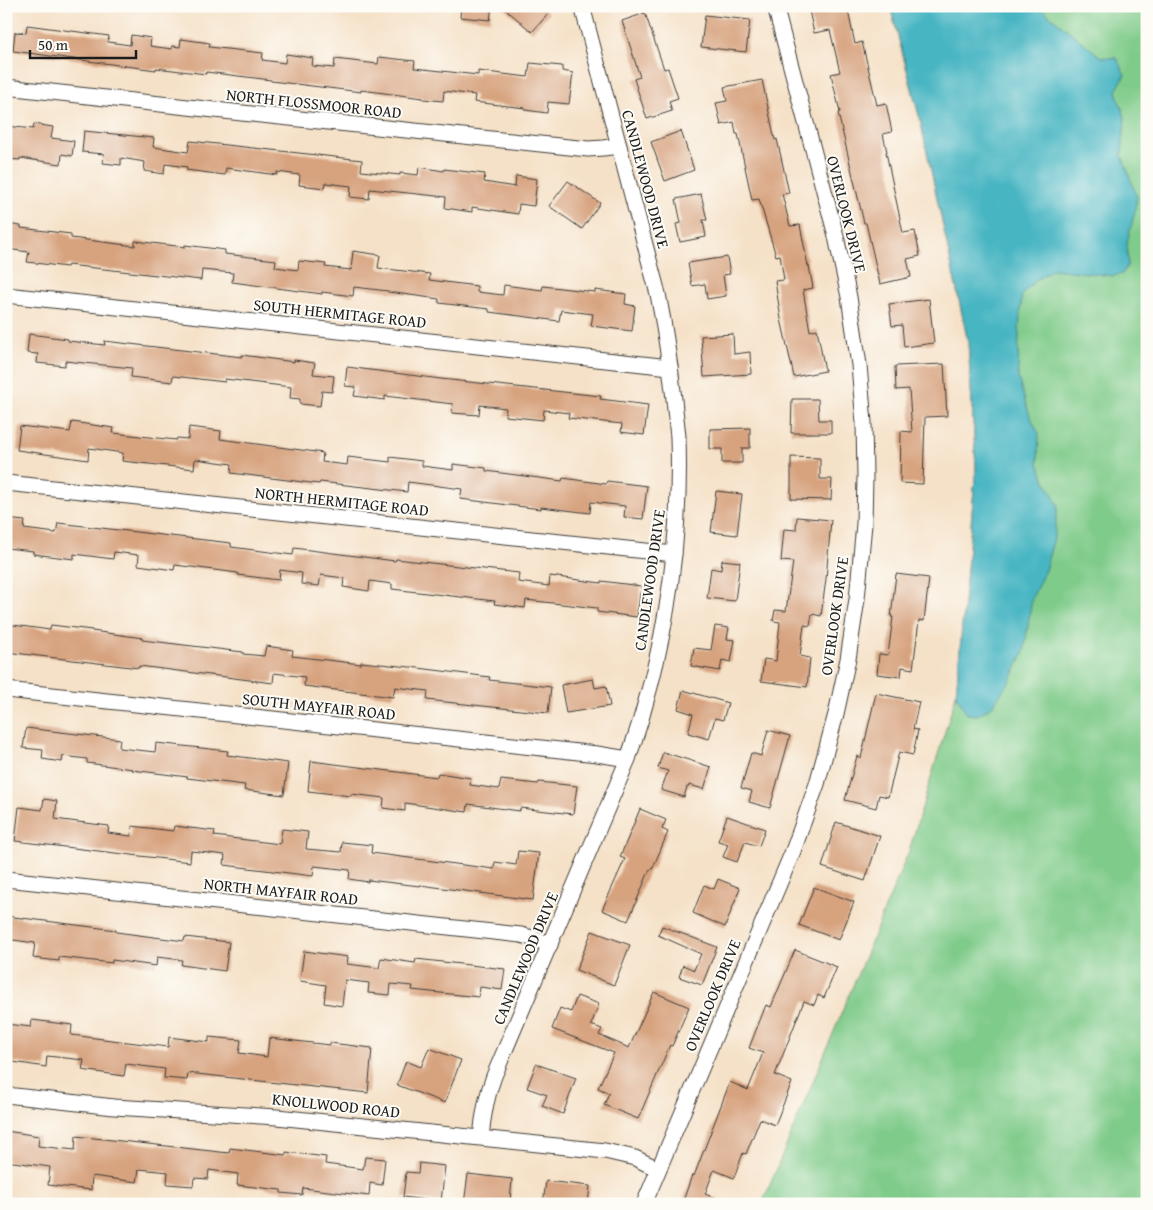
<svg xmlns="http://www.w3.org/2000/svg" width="1153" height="1210" font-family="'Gentium Book Plus',serif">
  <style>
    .green { fill: #7fcb8a; stroke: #4e7453 }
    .water { fill: #47b5c2; stroke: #32686f }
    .building { fill: #d7a37f }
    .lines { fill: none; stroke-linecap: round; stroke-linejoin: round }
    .minor-casing { stroke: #3d3a36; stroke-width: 17 }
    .minor { stroke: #fff; stroke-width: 15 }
    .labels { text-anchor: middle; stroke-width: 4; stroke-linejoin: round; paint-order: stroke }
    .street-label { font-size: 16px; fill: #1c1c1c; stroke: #fdfcf7 }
  </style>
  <rect width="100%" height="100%" fill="#fdfcf7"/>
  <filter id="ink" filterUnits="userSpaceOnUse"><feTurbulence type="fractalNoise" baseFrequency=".02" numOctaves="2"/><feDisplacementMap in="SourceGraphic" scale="10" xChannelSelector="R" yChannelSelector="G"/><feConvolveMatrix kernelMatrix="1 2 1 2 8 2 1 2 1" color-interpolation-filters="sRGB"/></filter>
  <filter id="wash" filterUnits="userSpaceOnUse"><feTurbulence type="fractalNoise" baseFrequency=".0096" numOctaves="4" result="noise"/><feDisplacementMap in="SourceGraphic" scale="20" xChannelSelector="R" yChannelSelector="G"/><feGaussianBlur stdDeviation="1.12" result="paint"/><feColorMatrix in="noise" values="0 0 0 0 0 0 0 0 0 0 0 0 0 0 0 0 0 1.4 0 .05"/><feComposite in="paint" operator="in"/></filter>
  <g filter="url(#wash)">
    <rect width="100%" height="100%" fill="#f5e1c7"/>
    <path class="green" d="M890,6H1147V1204H762L909,851L956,695L976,467L968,342L920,119Z"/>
    <path class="water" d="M890,6H1038L1101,57L1117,58L1125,75L1116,91L1125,117L1122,155L1137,197L1134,215L1127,242L1128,265L1122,274L1113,276L1053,269L1036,280L1022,295L1019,330L1018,378L1030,416L1039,434L1038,462L1045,480L1058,505L1054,538L1045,570L1032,598L1024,652L1010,681L992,706L978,715L967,714L956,695L976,467L968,342L920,119Z"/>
    <g id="blocks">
      <g class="building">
        <path d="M461,6H492L490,20L460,17Z"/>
        <path d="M502,6H542L549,13L532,32Z"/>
        <path d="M808,6H847L855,44L862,42L877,105L886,103L892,132L883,134L887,152H886L903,233L915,231L920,256L907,259L911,277L880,284L866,223H864L838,113L840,112L831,74L840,72L830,30L814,33Z"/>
        <path d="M645,13L664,69L668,68L678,98L669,101L672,111L647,119L634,79L640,77L622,21Z"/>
        <path d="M705,15L750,20L746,52L701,47Z"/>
        <path d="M27,25L109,36L108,42L130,45L131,35L151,38L150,46L172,49V46L180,47L181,39L210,43L209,47L263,53L262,60L285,63L286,54L313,58L312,66L334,68L335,59L378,64L379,57L415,61L414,68L478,75V71L528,77L530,63L562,66V71L573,73L569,104L548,102L547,113L525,110V108L474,102L475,95L444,91L443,101L423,99V98L361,90V92L271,81V80L206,72V74L156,68V70L13,51L15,32L26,33Z"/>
        <path d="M762,80L775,140L777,139L789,193L782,194L790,226L800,225L808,266H809L813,288L803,290L810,331L817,329L825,371L794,377L781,319L775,281L784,280L780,255L776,256L759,199L752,200L738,134H736L734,122L721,125L716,103L727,101L724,87Z"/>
        <path d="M34,124L53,127L51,138L74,141L72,156L62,154L61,164L20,158V160L6,159V126L33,129Z"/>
        <path d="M84,131L154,138L153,147L188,152L190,141L362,160L361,171L400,175V173L418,175L419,167L444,171V169L485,174L484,182L515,187L516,176L537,179L534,206L519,204L518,214L472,207V212L445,208L446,197L370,189L369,199L350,197L351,186L326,183L325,188L299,185L300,175L277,172V175L226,168L225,175L186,170L187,167L165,164L164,174L144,171L145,162L121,158V165L103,163L104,154L82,152Z"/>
        <path d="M681,131L694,170L665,181L651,142Z"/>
        <path d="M568,181L600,203L582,229L549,206Z"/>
        <path d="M701,194L707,220H703L706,237L680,242L676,224L681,223L676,199Z"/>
        <path d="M6,224L21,226V228L71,234V238L135,246V241L185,247V245L225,250V254L276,260L275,267L298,270L299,261L326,264L325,267L351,270L353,251L380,255L378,268L430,274L429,280L477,286V292L503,295L504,285L542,290L543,286L595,292V290L626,294L625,304L635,306L632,331L591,326L593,314L561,310L559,321L489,312V309L439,303V299L388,292V291L354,287L353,296L322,292V294L232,282L233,273L202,270L201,280L68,265L67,267L27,262L29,252L6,249Z"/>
        <path d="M727,257L730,274L723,275L726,296L707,299L705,284L692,286L688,263Z"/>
        <path d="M929,299L934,343L904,347L902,325L892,326L889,304Z"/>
        <path d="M29,334L68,339V341L105,345L104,341L242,357V355L294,362V360L315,363L313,374L334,376L332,392L322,391L320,406L300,404V399L290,398L291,387L225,379V382L173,376L172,382L131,377L132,368L65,361V366L37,363L38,354L27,353Z"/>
        <path d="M733,334L734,354L750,352L751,374L704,377L701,336Z"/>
        <path d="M944,364L947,416L925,417L923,484L900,483L901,431L912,432L909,389L896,390L895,366Z"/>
        <path d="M347,367L441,379L601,396L600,399L648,405L644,435L621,432L622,424L568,418L569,413L544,410L543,420L505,416L506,408L480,405L479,415L452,413L453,404L385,396V400L354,396L356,387L345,386Z"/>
        <path d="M792,399H818L819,420H831V433H791Z"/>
        <path d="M72,422L114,428L113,433L176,440L177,438L188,439L189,427L221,431L220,439L323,453L322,462L347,465L348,457L390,462V457L422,461V466L453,470V464L486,468V471L562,481L563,478L606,484L607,481L647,486L643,519L624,517L625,506L591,502L590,513L541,507V509L460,499L462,489L408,482L407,492L320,482L319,484L231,473L232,464L195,459L194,469L122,461L123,453L89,448L88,460L17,450L20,426L70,432Z"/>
        <path d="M750,428V448H742V463H722V449H710V429Z"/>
        <path d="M791,457L820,458V479H832L831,500L791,499Z"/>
        <path d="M716,491L742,494L737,535L711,532Z"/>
        <path d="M797,517L831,520L826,579L821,616L812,614L810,626L804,625L800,656L810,658L807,687L761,681L764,659L776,661L780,622L773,621L775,610L786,611L793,562L781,561L784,529L796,530Z"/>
        <path d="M6,519L25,521L24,529L56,533L58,523L231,543V547L293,555L294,548L395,561L396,559L519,573L518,582L549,586L550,576L601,583V581L641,586L637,617L597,612V608L526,600L525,608L494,604L495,601L392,589V584L370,581L369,591L343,587L344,578L321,575L319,586L301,584L302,573L280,570L279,580L238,575V573L175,565L174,570L138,565L139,555L114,552L113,559L74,554V559L33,554V551L6,548Z"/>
        <path d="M722,560L740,562L735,601L707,598L711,568L721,570Z"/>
        <path d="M896,574L929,578L924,621L919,620L913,669L902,667L901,677L877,674L879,654L888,655L893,617H891Z"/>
        <path d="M6,624L50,630L51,625L92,630V631L143,638L142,640L243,652V654L264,656L266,646L293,650L292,656L361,664V662L410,667L490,677L489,680L551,687L548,713L427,700L428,691L395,687L393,697L304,686L305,677L274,673L273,683L139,666V668L6,652Z"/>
        <path d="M715,626L729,628L727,639L735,640L731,662L722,660L720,671L691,666L694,648L711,650Z"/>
        <path d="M593,679L595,688L606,686L610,706L566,713L561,685Z"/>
        <path d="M683,690L728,703L723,720L715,718L709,739L688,733L693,714L678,709Z"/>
        <path d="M876,693L919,702L913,729L918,730L913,755L899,752L888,797L879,795L876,808L845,800L857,756L861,758Z"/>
        <path d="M26,728L120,739L119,748L155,752L156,743L228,751L227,755L288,763L284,795L244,790L245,785L187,778L188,777L132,770L133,769L87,763V759L63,756L62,762L42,759L43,750L23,748Z"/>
        <path d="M768,730L790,736L770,808L749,802L752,791L741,788L751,753L761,756Z"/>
        <path d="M663,752L711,767L704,789L689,785V787H687L684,797L661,790L668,771L658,768Z"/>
        <path d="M311,761L437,777L438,773L471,778L470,785L499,789L501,780L538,784L539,782L577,786L573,814L520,808V811L468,804L467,812L405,803V811L383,808L384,798L351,794V796L308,791Z"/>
        <path d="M44,799L57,801L55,819L109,826L108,833L131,836L132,826L173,831L174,826L215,831L214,836L280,844L282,829L308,832L306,849L341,852L342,842L372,845L371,853L494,869L495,862L516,865L518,851L539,853L533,900L420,885V886L368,880V882L349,879L350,870L314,866L313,876L224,865L225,855L191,851L190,862L15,841L19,807L42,810Z"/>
        <path d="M640,809L666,820L662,829L668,832L652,870L650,869L628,921L602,910L625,859L620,857Z"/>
        <path d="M727,816L765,829L759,846L745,842L737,862L723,857L728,844L718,841Z"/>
        <path d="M836,822L880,836L865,881L822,867Z"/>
        <path d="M718,879L740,888L725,927L693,913L704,885L714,889Z"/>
        <path d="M814,887L854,902L839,940L799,925Z"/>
        <path d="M6,916L116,930V932L184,941L185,937L229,942L225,971L181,965L182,960L157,957L156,966L112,960V963L59,957V961L33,958L35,943L6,939Z"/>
        <path d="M662,926L717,947L702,985L679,977L683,965L694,970L701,954L658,935Z"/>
        <path d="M592,931L630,945L614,985L576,970Z"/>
        <path d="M795,950L837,967L824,998L818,995L814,1005L804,1001L775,1075L792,1082L775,1125L760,1119L746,1154L743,1153L734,1178L714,1170L705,1194L728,1203L727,1204H682L692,1175L694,1176L730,1082L748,1090L763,1053L749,1048L766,1005L771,1007Z"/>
        <path d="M304,951L348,957L347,964L379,968L381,958L415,963L416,959L505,969L502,990L480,987L479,997L412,990L413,986L391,984L390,995L368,993L369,983L345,980L342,1006L324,1003L326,985L300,981Z"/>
        <path d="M654,992L689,1007L672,1046L670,1045L638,1119L604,1105L609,1093L598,1088L614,1053L552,1029L560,1008L571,1012L577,996L599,1004L591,1025L602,1029L599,1035L629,1048Z"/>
        <path d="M32,1020L72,1025L71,1035L168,1047L169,1037L209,1042V1037L241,1040L239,1053L267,1057L269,1038L330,1045V1043L372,1048L368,1093L188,1073L187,1080L164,1078L165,1069L126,1064L124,1076L82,1070L84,1060L47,1056L46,1067L6,1061V1024L31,1027Z"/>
        <path d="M429,1048L461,1060L445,1103L397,1085L406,1061L421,1067Z"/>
        <path d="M536,1064L576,1078L563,1114L542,1106L547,1095L527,1088Z"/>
        <path d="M6,1131L39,1136L38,1146L75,1150L76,1136L229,1153L230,1148L286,1155V1152L326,1157L325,1164L363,1169L365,1157L385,1159L382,1185L370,1183L369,1196L303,1188L302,1195L281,1193V1190L237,1185L238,1174L209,1170L208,1179L194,1178L193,1186L167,1184L168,1172L139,1169L137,1182L92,1176L91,1190L48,1185L50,1167L6,1161Z"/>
        <path d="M419,1163L445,1166L441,1202L403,1197L406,1172L418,1173Z"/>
        <path d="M468,1174L512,1179L510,1202L499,1201V1204H464Z"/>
        <path d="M546,1181L590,1186L588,1204H543Z"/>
      </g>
    </g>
  </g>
  <g filter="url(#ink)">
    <use href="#blocks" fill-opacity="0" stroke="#3d3a36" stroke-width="1"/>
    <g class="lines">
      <g class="minor-casing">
        <g id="minor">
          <path d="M6,87L242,113L588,149L603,148L619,146"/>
          <path d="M6,295L670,367"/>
          <path d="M6,483L674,554"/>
          <path d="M6,690L597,754L628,759"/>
          <path d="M6,879L521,935L536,939L550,945"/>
          <path d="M6,1095L114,1107L277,1117L605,1151L635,1158L658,1169"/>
          <path d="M481,1137C483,1115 486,1097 494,1076L628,759C633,743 639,727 643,712C669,623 681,529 678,437C677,425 675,412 674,399C670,364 665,329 658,294L582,6"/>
          <path d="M644,1204L793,851L817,784L836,714L848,659L857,599L864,524L865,476L864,423L859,365L849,297L835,232L775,6"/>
        </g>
      </g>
      <use href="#minor" class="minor"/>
    </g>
  </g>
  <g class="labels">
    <g class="street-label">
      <text transform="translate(314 103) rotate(6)" y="6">NORTH FLOSSMOOR ROAD</text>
      <text transform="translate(646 179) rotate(75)" y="6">CANDLEWOOD DRIVE</text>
      <text transform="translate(847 214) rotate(76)" y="6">OVERLOOK DRIVE</text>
      <text transform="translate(340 313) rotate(6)" y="6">SOUTH HERMITAGE ROAD</text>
      <text transform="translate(342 501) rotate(6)" y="6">NORTH HERMITAGE ROAD</text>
      <text transform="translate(649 580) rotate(-82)" y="6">CANDLEWOOD DRIVE</text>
      <text transform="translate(834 616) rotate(-82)" y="6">OVERLOOK DRIVE</text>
      <text transform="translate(319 706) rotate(6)" y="6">SOUTH MAYFAIR ROAD</text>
      <text transform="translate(281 891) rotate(6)" y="6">NORTH MAYFAIR ROAD</text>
      <text transform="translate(525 958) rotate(-67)" y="6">CANDLEWOOD DRIVE</text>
      <text transform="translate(712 995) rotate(-67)" y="6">OVERLOOK DRIVE</text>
      <text transform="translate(336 1105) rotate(6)" y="6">KNOLLWOOD ROAD</text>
    </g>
  </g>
  <rect width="1153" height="1210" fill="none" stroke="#fdfcf7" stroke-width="25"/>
  <path d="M30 50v8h106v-8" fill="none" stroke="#1c1c1c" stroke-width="2.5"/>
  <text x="38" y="50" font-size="15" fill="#1c1c1c" stroke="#fdfcf7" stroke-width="4" paint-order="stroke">50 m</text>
</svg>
